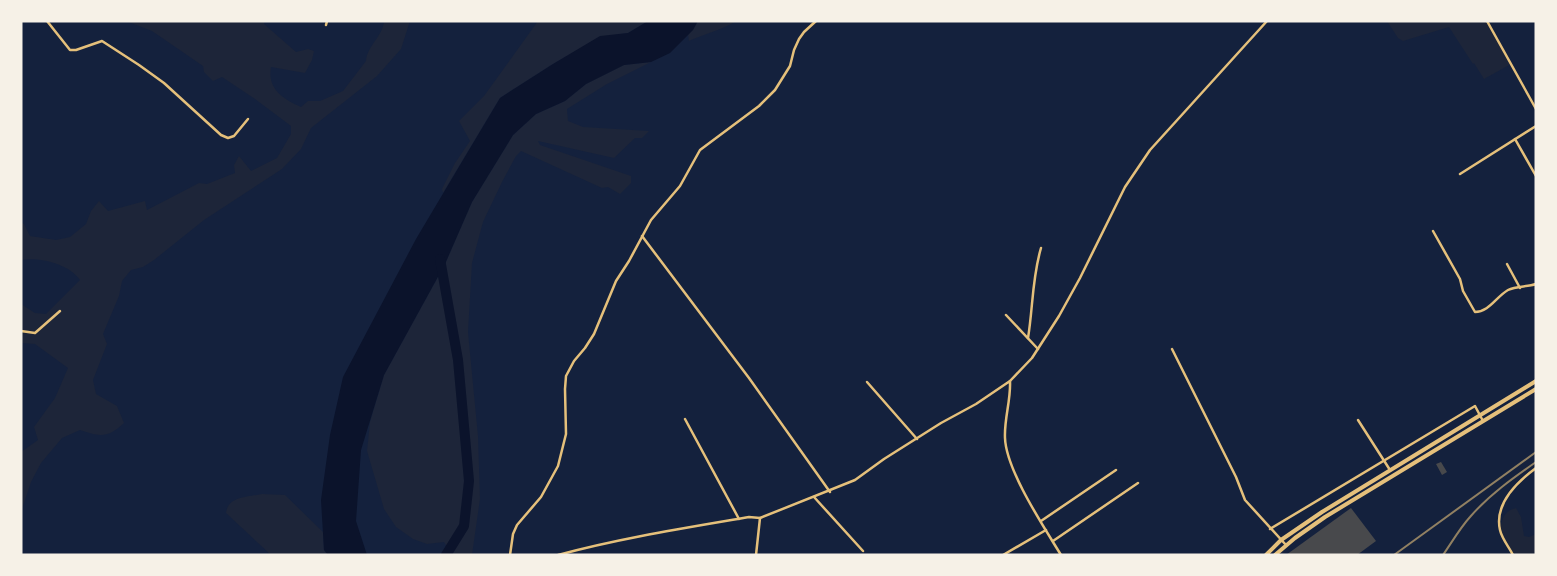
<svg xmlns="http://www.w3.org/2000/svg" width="1557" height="576" font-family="Raleway,sans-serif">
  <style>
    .green { fill: #1d2539 }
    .water { fill: #0b132b }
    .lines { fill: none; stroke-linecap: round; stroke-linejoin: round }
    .river { stroke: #0b132b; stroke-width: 10 }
    .building { fill: #48494c }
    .minor { stroke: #e5c07b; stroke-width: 2.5 }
    .primary { stroke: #e5c07b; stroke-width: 4 }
    .rail { stroke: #918062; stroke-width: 2 }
  </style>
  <rect width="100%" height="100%" fill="#14213d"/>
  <g class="green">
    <path d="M126,21H264V24L296,52L308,49L314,51L312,60L305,73L271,67C267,89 283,99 301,107L308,101H320L343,91L366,61C367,46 383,36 384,21H410L401,49L377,76L311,128L301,149L282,169L204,220L154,260L143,267L131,270L122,281L119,296L103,334L107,344L93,380L96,394L117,406L124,423C108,438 100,437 80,430L62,438L41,463L31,482L21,512V452L38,440L34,427L55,398L68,368L35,344L21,343V304L35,313L46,314L80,280C69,264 40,257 21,260V222L24,224L30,236L56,240L70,237L86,224L91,211L99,201L108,211L145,201L147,210L199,183L207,184L235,173L234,165L239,156L251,171L277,158L291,134V126L255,99L222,77L213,81L204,72L203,66L152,31Z"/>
    <path d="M538,21H648L628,33L600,37L553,64L500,98L443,193L442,189L455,163L470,141L459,121L484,96Z"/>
    <path d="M698,21H736C722,30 704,34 689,41L688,35Z"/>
    <path d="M1387,21H1487L1511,64L1484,79L1474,63L1473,64L1449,27L1403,41L1398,38Z"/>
    <path d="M651,62L607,84L567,109L568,121L583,127L649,131L642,138H635L614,158L538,141L540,145L631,176V183L620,194L608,187L602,188L521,151L516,156L502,182L483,222L472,263L468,332L478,436L480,499L472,555H449V550L444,542L427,544L413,539L396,527L384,509L367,451L370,422L384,375L445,264L472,202L513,135L536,114L565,101L586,84L624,65Z"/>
    <path d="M262,494L285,495L323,532L324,550L328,555H271L226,513C228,496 249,497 262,494Z"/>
    <path d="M1516,508L1521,517L1524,536L1529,537L1536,534V555H1513L1500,532C1502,520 1503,511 1516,508Z"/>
  </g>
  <path class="water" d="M648,21H698L693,30L670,53L651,62L624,65L586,84L565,101L536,114L513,135L472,202L445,264L384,375L361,450L356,521L367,555H328L324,550L321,500L330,435L343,377L416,239L460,165L500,98L553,64L600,36L628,33Z"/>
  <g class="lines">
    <path class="river" d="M440,259L458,360L469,481L464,526L446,555"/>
  </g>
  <g class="building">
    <path d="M1441,462L1447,472L1442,475L1436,464Z"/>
    <path d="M1351,508L1376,541L1357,555H1286Z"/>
  </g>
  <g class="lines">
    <g class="minor">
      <path d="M47,21L70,50H76L102,41L139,65L164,83L221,135L228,138L234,136L248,119"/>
      <path d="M1487,21L1536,109"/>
      <path d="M326,25L327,21"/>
      <path d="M1515,139L1536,176"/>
      <path d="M1460,174L1536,126"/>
      <path d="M1433,231L1460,279L1463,291L1475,312C1489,312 1496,297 1508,290C1516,286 1527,287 1536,284"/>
      <path d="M642,236L749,378L830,492"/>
      <path d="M1507,264L1520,288"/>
      <path d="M1006,315L1038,349"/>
      <path d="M21,331L35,333L60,311"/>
      <path d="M1028,338C1033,308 1032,278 1041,248"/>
      <path d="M1172,349L1236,477L1245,500L1286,545"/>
      <path d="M1010,381L1032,358L1059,316L1080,278L1125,187L1150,150L1267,21"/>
      <path d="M867,382L917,439"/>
      <path d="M685,419L739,519"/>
      <path d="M1358,420L1390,470"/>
      <path d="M814,497L863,551"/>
      <path d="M1041,521L1116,470"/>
      <path d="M1270,529L1475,406L1483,421"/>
      <path d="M1053,541L1138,483"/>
      <path d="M510,555L513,534L517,525L541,497L558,466L566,434L565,389L566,376L574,361L585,348L594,334L616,281L629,261L651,220L680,186L700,150L759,106L775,90L790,66L794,50L799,39L804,32L816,21"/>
      <path d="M558,555C621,538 685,528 749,517L760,518L855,480L884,459L941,423L976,404L1010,381C1011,400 1004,419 1005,438C1006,470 1044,527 1061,555"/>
      <path d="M756,555L760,518"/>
      <path d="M1003,555L1046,530"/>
      <path d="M1513,555C1509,547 1502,539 1500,530C1494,504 1517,482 1536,468"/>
    </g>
    <g class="primary">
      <path d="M1266,555L1281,540L1322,512L1536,381"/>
      <path d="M1275,555L1295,538L1325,517L1536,389"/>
    </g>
    <g class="rail">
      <path d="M1394,555L1536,452"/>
      <path d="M1443,555C1452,542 1460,528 1470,517C1489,495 1513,478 1536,462"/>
    </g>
  </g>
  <rect width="1557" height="576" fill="none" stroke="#f6f1e7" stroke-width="45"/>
</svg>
